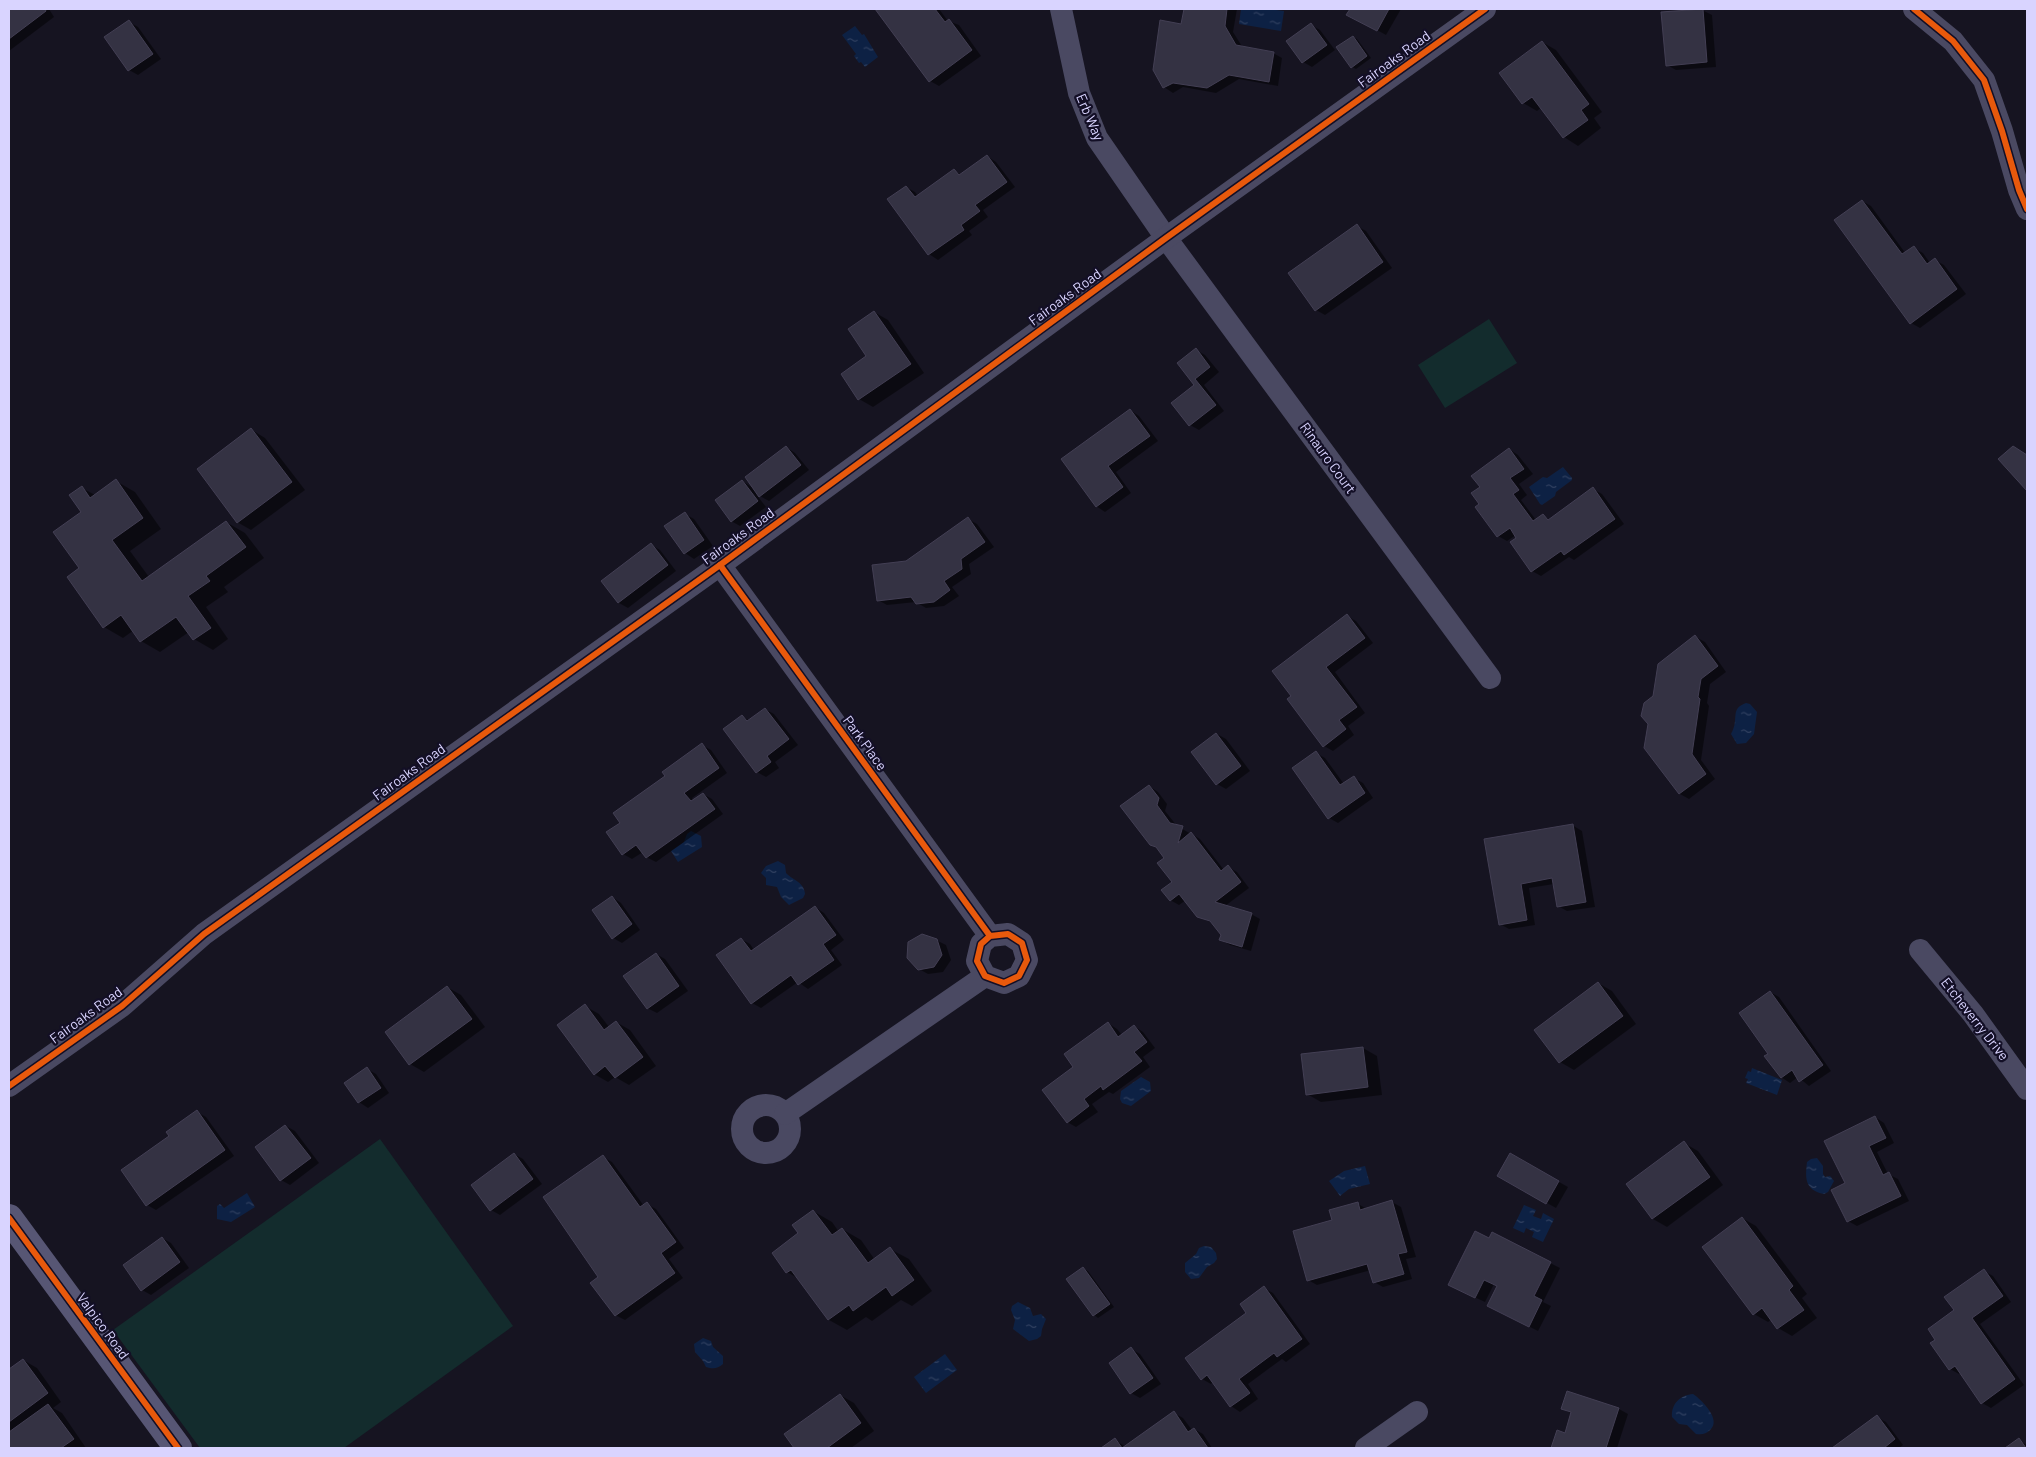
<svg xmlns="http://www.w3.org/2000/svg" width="2036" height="1457" font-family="Barlow,sans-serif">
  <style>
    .green { fill: #132c2d }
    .water { fill: url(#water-ripples) }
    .shadow { fill: #0007 }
    .building { fill: #343243; stroke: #433f54 }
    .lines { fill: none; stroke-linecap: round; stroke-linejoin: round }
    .street { stroke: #4a4962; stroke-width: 22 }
    .secondary { stroke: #575674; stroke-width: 28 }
    .cycleway-casing { stroke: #130f26; stroke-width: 9 }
    .cycleway { stroke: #e8590c; stroke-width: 6 }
    .labels { text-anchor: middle; stroke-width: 4.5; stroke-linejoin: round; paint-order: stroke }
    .street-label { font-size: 14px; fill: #d9d4ff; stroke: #130f26 }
  </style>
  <defs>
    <pattern id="water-ripples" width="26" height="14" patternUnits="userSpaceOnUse" patternTransform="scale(1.25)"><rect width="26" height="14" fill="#0d2144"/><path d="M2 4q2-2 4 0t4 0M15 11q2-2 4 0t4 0" fill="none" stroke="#304060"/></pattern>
  </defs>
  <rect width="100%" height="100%" fill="#161421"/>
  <g class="green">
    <path d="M1489,319L1517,363L1445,408L1418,365Z"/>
    <path d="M380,1139L513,1326L344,1448H200L113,1330Z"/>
  </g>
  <g class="water">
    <path d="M1241,9H1267L1284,11L1281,31L1239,24Z"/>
    <path d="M855,26L862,35L864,34L878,57L865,67L861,62L859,63L854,56L856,54L842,35Z"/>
    <path d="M1563,467L1572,478V480L1556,492L1555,496L1542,505L1540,504L1529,487L1543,477L1547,478Z"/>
    <path d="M1746,703L1750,704L1757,712L1754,734L1746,743L1737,744L1731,734C1740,719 1729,709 1746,703Z"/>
    <path d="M691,831L701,836L702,847L678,862L671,851L684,842L687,834Z"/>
    <path d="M778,861L785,865L786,873C794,881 804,882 805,894L803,898L789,905L781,897L777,887L766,885V878L761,873L766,866Z"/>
    <path d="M1752,1068L1782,1080L1777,1095L1746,1083L1748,1079L1745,1078L1748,1071L1751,1072Z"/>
    <path d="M1141,1077L1150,1082L1151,1091L1131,1106L1122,1103L1120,1099L1121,1091Z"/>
    <path d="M1817,1158L1823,1166V1174L1825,1177L1830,1176L1834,1181L1828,1192L1824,1194C1805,1190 1805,1179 1807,1162L1811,1159Z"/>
    <path d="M1365,1166L1370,1184L1349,1189L1340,1196L1329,1181L1344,1171Z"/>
    <path d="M247,1193L255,1207L231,1222L217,1219V1206L220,1204L224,1208Z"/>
    <path d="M1524,1205L1536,1210L1533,1216L1541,1219L1543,1213L1554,1219L1543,1242L1532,1237L1534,1232L1526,1228L1524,1233L1513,1228Z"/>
    <path d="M1204,1246L1211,1247L1216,1253L1217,1259L1214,1263L1207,1267L1199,1278L1191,1279L1185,1272V1263L1196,1254L1199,1248Z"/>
    <path d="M1018,1302L1030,1308L1033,1316L1041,1314L1046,1319L1042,1329L1041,1336L1037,1339L1029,1341L1013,1329L1015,1320L1011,1310L1012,1306Z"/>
    <path d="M703,1338L711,1341L713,1347L723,1356V1364C717,1369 713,1369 706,1367L703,1361L695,1352L694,1344Z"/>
    <path d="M945,1354L957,1370L926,1393L914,1377Z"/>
    <path d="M1693,1394C1702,1400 1722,1420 1710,1430C1706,1434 1702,1435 1696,1434L1687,1425L1679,1424L1672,1417C1671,1403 1681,1395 1693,1394Z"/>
  </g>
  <g class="shadow">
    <path d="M9,9H49L54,17L9,51Z"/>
    <path d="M877,9H939L948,21L959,25L981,56L939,86L930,81Z"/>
    <path d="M1185,9H1237L1233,32L1243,48L1273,53L1282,58L1278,86L1239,79L1216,93L1183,87L1173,93L1164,87L1182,25Z"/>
    <path d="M1351,9H1401L1386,35L1348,14Z"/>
    <path d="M1702,10L1712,15L1716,67L1676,70L1667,65Z"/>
    <path d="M129,22L138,27L161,59L138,75L129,70L106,38Z"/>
    <path d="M1311,25L1320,30L1335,50L1312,67L1303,62L1288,42Z"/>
    <path d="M1353,37L1357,39L1371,58L1356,69L1352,67Z"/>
    <path d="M1542,42L1556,50L1602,112L1594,118L1601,128L1578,146L1564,137L1542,107L1537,111L1523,103Z"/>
    <path d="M987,156L996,162L1015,187L983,210L988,217L969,231L972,235L938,260L929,254L889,199L906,187L915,192L918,196L954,171L962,175Z"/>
    <path d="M1862,201L1871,206L1906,254L1914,248L1923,253L1930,263L1935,260L1944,265L1966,294L1920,328L1911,323Z"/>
    <path d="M1357,226L1366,231L1392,268L1325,315L1316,310Z"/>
    <path d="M874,312L888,320L924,373L873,407L859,399L842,374L868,357Z"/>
    <path d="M1196,350L1205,355L1219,372L1204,385L1224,411L1199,430L1190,425L1196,385L1178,363Z"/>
    <path d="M1130,410L1139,416L1158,441L1116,472L1131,493L1105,512L1096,506L1062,460Z"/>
    <path d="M252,430L265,438L305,490L251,530L237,522Z"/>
    <path d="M786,447L795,453L809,470L769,501L756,494L766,507L740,526L731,521L742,481L755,489Z"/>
    <path d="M1509,449L1518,455L1533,474L1519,484L1527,495L1521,500L1536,520L1543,516L1550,520L1593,489L1602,494L1624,524L1574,560L1569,557L1541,576L1532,571L1512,542L1518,538L1516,535L1507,541L1498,536L1477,507L1481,504V487Z"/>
    <path d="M116,481L135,492L161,529L130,551L149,577L226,522L245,533L264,558L224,587L228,592L206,607L228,639L213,650L194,639L189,632L160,652L141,641L134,630L123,638L104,627L69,577L81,569L82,488L95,495Z"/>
    <path d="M685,514L694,519L713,546L694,559L685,553Z"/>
    <path d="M968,519L977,524L994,547L969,564L971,574L952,587L959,596L944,606L926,608L916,602L887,605L878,600Z"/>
    <path d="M651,545L660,550L676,571L628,608L619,603L603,581Z"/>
    <path d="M1347,616L1356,621L1373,643L1335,672L1365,713L1348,726L1354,735L1333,751L1324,746L1293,696Z"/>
    <path d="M1696,637L1705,642L1726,672L1710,684L1707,703L1709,706L1701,760L1715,779L1689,799L1680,794L1654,697Z"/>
    <path d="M765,709L774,714L798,745L775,762L779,768L766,777L757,772L742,716L750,721Z"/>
    <path d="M1217,734L1226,739L1250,771L1226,789L1217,784Z"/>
    <path d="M702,745L711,750L727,773L692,798L694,801L703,794L712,799L723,814L656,862L646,857L643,852L632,859L623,854L621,823L667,776Z"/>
    <path d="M1316,753L1325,758L1344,784L1354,778L1363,783L1373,798L1338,823L1329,818Z"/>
    <path d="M1149,786L1158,792L1167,804L1165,811L1177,826L1200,839L1224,870L1228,867L1237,872L1249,888L1225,906L1251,914L1260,919L1251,951L1230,945L1221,940L1222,935L1213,923L1198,916L1186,900L1179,905L1170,900L1173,882L1166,858L1159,849L1151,844Z"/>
    <path d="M1572,825L1582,831L1595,907L1567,911L1558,906L1554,884L1529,888L1535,925L1509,929L1500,924L1486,840Z"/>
    <path d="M612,897L621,903L640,930L622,943L613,938Z"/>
    <path d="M815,907L824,913L844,940L831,950L842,965L808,989L798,982L761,1008L752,1003L741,939L750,944L754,950Z"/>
    <path d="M936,940L946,945L951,960L943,972L928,974L919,969Z"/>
    <path d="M656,954L665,959L688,991L657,1013L647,1008Z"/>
    <path d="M1598,983L1612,991L1636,1024L1574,1070L1560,1062Z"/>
    <path d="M447,987L461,995L485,1027L424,1072L410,1064L386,1032Z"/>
    <path d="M1770,992L1779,997L1831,1071L1809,1086L1798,1077L1790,1083L1781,1077L1769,1054Z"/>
    <path d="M585,1006L599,1014L609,1027L616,1022L630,1030L656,1066L629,1085L615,1077L608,1082L594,1074Z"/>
    <path d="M1108,1023L1117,1029L1122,1035L1134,1026L1143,1032L1155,1048L1143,1057L1150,1067L1113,1094L1109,1092L1092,1104L1098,1112L1076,1127L1067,1122L1075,1067Z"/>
    <path d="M1363,1048L1377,1056L1382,1095L1321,1102L1307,1094Z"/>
    <path d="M367,1069L376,1074L389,1093L368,1108L359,1102L346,1083Z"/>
    <path d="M197,1112L206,1117L234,1156L156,1210L147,1205L171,1136Z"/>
    <path d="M1875,1117L1884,1123L1894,1143L1877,1152L1888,1174L1898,1179L1909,1201L1857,1226L1848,1221L1847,1184Z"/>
    <path d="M286,1126L295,1131L319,1163L290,1185L281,1180Z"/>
    <path d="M1684,1143L1698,1151L1723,1185L1667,1227L1653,1219L1628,1184Z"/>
    <path d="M514,1154L523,1159L542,1184L500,1215L491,1210Z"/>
    <path d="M1511,1155L1568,1187L1556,1208L1498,1176Z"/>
    <path d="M603,1157L612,1162L644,1206L647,1204L656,1209L684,1248L669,1259L683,1278L625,1320L615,1315L599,1277Z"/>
    <path d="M1392,1202L1401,1207L1416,1257L1406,1259L1412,1279L1383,1287L1374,1282L1371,1270L1317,1285L1308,1280L1334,1221L1358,1204L1367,1209Z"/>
    <path d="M813,1211L832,1222L839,1232L842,1229L861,1240L875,1260L890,1249L909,1259L932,1291L912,1306L901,1300L872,1321L866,1317L847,1330L829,1320L799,1279L787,1272L800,1234Z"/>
    <path d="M1742,1218L1756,1226L1807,1294L1802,1298L1817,1318L1792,1336L1778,1328L1772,1319L1768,1322L1754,1314Z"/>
    <path d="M1493,1234L1560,1268L1543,1302L1551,1306L1538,1331L1498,1311V1286L1494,1284L1485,1302L1459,1290Z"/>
    <path d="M162,1238L171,1243L189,1268L151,1295L142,1290Z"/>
    <path d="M1083,1269L1088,1271L1114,1307L1098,1318L1094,1315L1068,1280Z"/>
    <path d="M1984,1271L1993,1276L2011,1302L1980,1324L2024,1385L1991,1408L1982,1403L1961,1373L1959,1374L1950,1369L1937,1340Z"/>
    <path d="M1264,1288L1273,1293L1310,1344L1286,1362L1282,1359L1248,1384L1258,1399L1240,1412L1231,1406L1213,1382L1211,1384L1202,1379L1248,1313Z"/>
    <path d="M1131,1349L1140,1354L1161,1384L1140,1398L1131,1393Z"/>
    <path d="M23,1360L37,1368L61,1402L53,1408L62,1413L86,1448H9V1371Z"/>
    <path d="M840,1395L854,1403L874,1431L851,1448H796L786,1435Z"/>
    <path d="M1563,1408L1619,1409L1628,1414L1617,1448H1552L1557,1432L1566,1434L1572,1414Z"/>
    <path d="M1174,1413L1183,1418L1192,1430L1194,1429L1203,1434L1212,1448H1103L1115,1440L1126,1447Z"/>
    <path d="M1877,1417L1886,1422L1903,1445L1899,1448H1835Z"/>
    <path d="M2019,1440L2027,1445V1448H2007Z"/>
  </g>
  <g class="building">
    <path d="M9,9H45L46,11L9,39Z"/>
    <path d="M875,9H935L945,22L949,19L972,50L929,82Z"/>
    <path d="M1184,9H1227L1225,26L1236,45L1274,52L1269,82L1229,75L1207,88L1173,83L1163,88L1153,70L1160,20L1181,24Z"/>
    <path d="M1350,9H1389L1377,31L1346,15Z"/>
    <path d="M1703,9L1707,62L1666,66L1661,12Z"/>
    <path d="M129,20L153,54L128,71L104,37Z"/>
    <path d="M1311,23L1327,45L1302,63L1286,41Z"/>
    <path d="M1353,36L1367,56L1351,68L1336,47Z"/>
    <path d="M1542,41L1589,104L1581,110L1588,120L1563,138L1532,97L1522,104L1499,73Z"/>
    <path d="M987,155L1007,182L975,205L980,211L961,225L964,230L928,255L887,199L906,186L915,197L954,169L959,175Z"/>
    <path d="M1862,200L1902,254L1914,246L1927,264L1935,258L1957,289L1910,324L1834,220Z"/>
    <path d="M1357,224L1383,262L1315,311L1288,273Z"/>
    <path d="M874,311L911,364L858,400L841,374L866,356L848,329Z"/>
    <path d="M1196,348L1210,367L1195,379L1216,405L1189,426L1171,403L1194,385L1177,363Z"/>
    <path d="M1130,409L1150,436L1108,466L1123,487L1096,507L1061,459Z"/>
    <path d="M251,428L292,482L237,523L197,469Z"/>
    <path d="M786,446L801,465L759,497L745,477Z"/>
    <path d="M2013,446L2027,455V491L1998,459Z"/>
    <path d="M1509,448L1524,469L1510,478L1519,490L1513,494L1533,521L1543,514L1548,520L1593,487L1615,519L1564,555L1561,551L1531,572L1510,542L1516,538L1510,528L1497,537L1475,507L1479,504L1471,493L1480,487L1471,476Z"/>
    <path d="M116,479L143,518L112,540L142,581L226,521L246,547L206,576L210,581L188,596L211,628L193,640L176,617L140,642L121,615L103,628L67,577L79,568L53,532L81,512L69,495L82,486L90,498Z"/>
    <path d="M742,480L758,501L731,522L715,500Z"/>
    <path d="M685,512L704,540L684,554L664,526Z"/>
    <path d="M968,517L985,542L961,559L962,569L944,581L950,590L934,602L916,604L911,597L877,601L872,565L906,561Z"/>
    <path d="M651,543L668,565L618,603L601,581Z"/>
    <path d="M1347,614L1365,638L1326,667L1357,707L1339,720L1346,729L1323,747L1287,699L1291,696L1272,671Z"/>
    <path d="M1695,635L1718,666L1701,679L1698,697L1700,699L1692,754L1706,774L1679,794L1644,748L1648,724L1641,716L1644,703L1653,696L1658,664Z"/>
    <path d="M765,708L789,739L767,756L771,762L756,773L723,729L742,715L747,721Z"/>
    <path d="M1216,733L1241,766L1216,785L1191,752Z"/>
    <path d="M702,743L719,768L684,793L691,801L703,793L715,809L646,858L636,845L622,855L606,832L620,823L613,813L665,776L662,772Z"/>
    <path d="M1316,751L1340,785L1354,776L1365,793L1328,819L1292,768Z"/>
    <path d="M1149,785L1159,798L1157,805L1170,823L1183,826L1178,843L1191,832L1221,871L1228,865L1241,882L1215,902L1252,913L1242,947L1219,940L1221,935L1210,921L1197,917L1179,894L1170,901L1161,890L1172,882L1157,863L1164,858L1156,847L1150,845L1120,806Z"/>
    <path d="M1573,824L1586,902L1557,907L1552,878L1521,884L1527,920L1499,925L1484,839Z"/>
    <path d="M612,896L632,924L612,939L592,910Z"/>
    <path d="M815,906L836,935L823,944L834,960L798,985L791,975L751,1004L716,955L741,938L751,951Z"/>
    <path d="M922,934L937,939L942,955L934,967L918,970L907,958L908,942Z"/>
    <path d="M656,953L679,986L647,1009L623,976Z"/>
    <path d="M1598,982L1623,1016L1559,1063L1534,1030Z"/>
    <path d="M447,986L472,1019L409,1065L385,1032Z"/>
    <path d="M1770,991L1823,1065L1799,1082L1792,1070L1781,1078L1764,1056L1768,1054L1739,1013Z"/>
    <path d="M585,1004L604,1030L616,1021L643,1057L615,1078L605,1066L594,1075L557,1025Z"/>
    <path d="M1108,1022L1118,1037L1134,1025L1147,1042L1134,1052L1142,1061L1103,1090L1101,1086L1084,1099L1089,1106L1067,1123L1042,1090L1073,1067L1064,1054Z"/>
    <path d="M1363,1047L1368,1087L1306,1095L1301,1054Z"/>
    <path d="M367,1067L381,1088L358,1103L344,1083Z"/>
    <path d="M197,1110L225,1150L146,1206L121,1170L169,1136L166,1132Z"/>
    <path d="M1875,1116L1886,1138L1869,1146L1883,1175L1889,1172L1901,1196L1847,1222L1831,1190L1845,1183L1824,1141Z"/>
    <path d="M285,1125L311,1158L280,1181L255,1147Z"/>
    <path d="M1684,1141L1710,1177L1652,1219L1626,1184Z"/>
    <path d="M514,1153L533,1179L490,1211L471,1185Z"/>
    <path d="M1510,1153L1559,1181L1546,1204L1497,1176Z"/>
    <path d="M603,1155L640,1207L647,1202L676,1242L661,1253L675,1273L615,1316L590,1283L598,1277L543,1197Z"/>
    <path d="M1392,1200L1407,1252L1398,1254L1404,1274L1373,1283L1367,1264L1307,1281L1293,1231L1332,1220L1329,1210L1358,1202L1360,1210Z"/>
    <path d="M813,1210L832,1235L842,1228L868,1263L890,1247L914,1280L892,1296L886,1287L853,1311L849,1305L828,1320L791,1270L786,1273L772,1253L798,1233L792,1225Z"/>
    <path d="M1742,1217L1793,1286L1789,1290L1804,1310L1777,1329L1762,1308L1753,1315L1702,1247Z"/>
    <path d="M1475,1231L1489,1238L1492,1232L1551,1262L1534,1296L1542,1300L1529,1327L1487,1306L1497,1286L1484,1280L1475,1298L1448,1285Z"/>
    <path d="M162,1237L180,1262L141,1291L123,1265Z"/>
    <path d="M1083,1267L1110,1304L1093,1316L1066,1279Z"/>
    <path d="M1984,1269L2003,1296L1972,1318L2015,1379L1981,1404L1955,1366L1949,1370L1930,1343L1935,1340L1928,1329L1954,1310L1944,1297Z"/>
    <path d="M1264,1286L1302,1339L1277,1357L1274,1353L1239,1379L1250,1393L1230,1407L1207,1375L1201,1380L1185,1358L1246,1313L1240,1304Z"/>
    <path d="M1131,1347L1153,1378L1130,1394L1109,1363Z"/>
    <path d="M23,1359L48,1393L9,1422V1369Z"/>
    <path d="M1567,1391L1619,1408L1606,1448H1551L1557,1430L1565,1433L1571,1412L1561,1409Z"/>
    <path d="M840,1394L861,1423L827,1448H794L784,1434Z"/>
    <path d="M48,1404L74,1439L61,1448H9V1432Z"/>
    <path d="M1174,1411L1188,1432L1194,1428L1208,1448H1101L1115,1438L1122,1448Z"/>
    <path d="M1877,1415L1895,1439L1884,1448H1832Z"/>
    <path d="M2019,1438L2026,1448H2005Z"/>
  </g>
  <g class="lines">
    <g class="street">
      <path d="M1061,9L1079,93L1097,138L1166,238L1490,678"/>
      <path d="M1914,9L1953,41L1984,80L2002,131L2019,190L2027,209"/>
      <path d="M720,565L990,936L1008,934L1022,943L1027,960L1019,976L1004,983L985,976L977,961L981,944L990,936"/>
      <path d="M1920,950L1973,1014L2027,1089"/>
      <path d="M9,1086L122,1006L204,934L720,565L1166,238L1485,9"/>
      <circle cx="766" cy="1129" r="24"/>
      <path d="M785,1114L985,976"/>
      <path d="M1366,1448L1417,1412"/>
    </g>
    <path class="secondary" d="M9,1218L178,1448"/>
    <g class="cycleway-casing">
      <g id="cycleway">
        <path d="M1914,9L1953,41L1984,80L2002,131L2019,190L2027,209"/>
        <path d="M720,565L990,936L1008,934L1022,943L1027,960L1019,976L1004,983L985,976L977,961L981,944L990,936"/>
        <path d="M9,1086L122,1006L204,934L720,565L1166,238L1485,9"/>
        <path d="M9,1218L178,1448"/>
      </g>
    </g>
    <use href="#cycleway" class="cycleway"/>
  </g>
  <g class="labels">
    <g class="street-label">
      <text transform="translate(1394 59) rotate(-36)" y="5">Fairoaks Road</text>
      <text transform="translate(1090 117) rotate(67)" y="5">Erb Way</text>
      <text transform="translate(1065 297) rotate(-36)" y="5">Fairoaks Road</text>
      <text transform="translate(1328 458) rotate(54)" y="5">Rinauro Court</text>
      <text transform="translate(738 536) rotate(-36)" y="5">Fairoaks Road</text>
      <text transform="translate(865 743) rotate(54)" y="5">Park Place</text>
      <text transform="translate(409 772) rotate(-36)" y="5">Fairoaks Road</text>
      <text transform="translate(86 1015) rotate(-36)" y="5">Fairoaks Road</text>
      <text transform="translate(1975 1019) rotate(52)" y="5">Etcheverry Drive</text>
      <text transform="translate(103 1326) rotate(54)" y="5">Valpico Road</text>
    </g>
  </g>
  <rect width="2036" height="1457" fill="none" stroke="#d9d4ff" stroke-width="20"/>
</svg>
